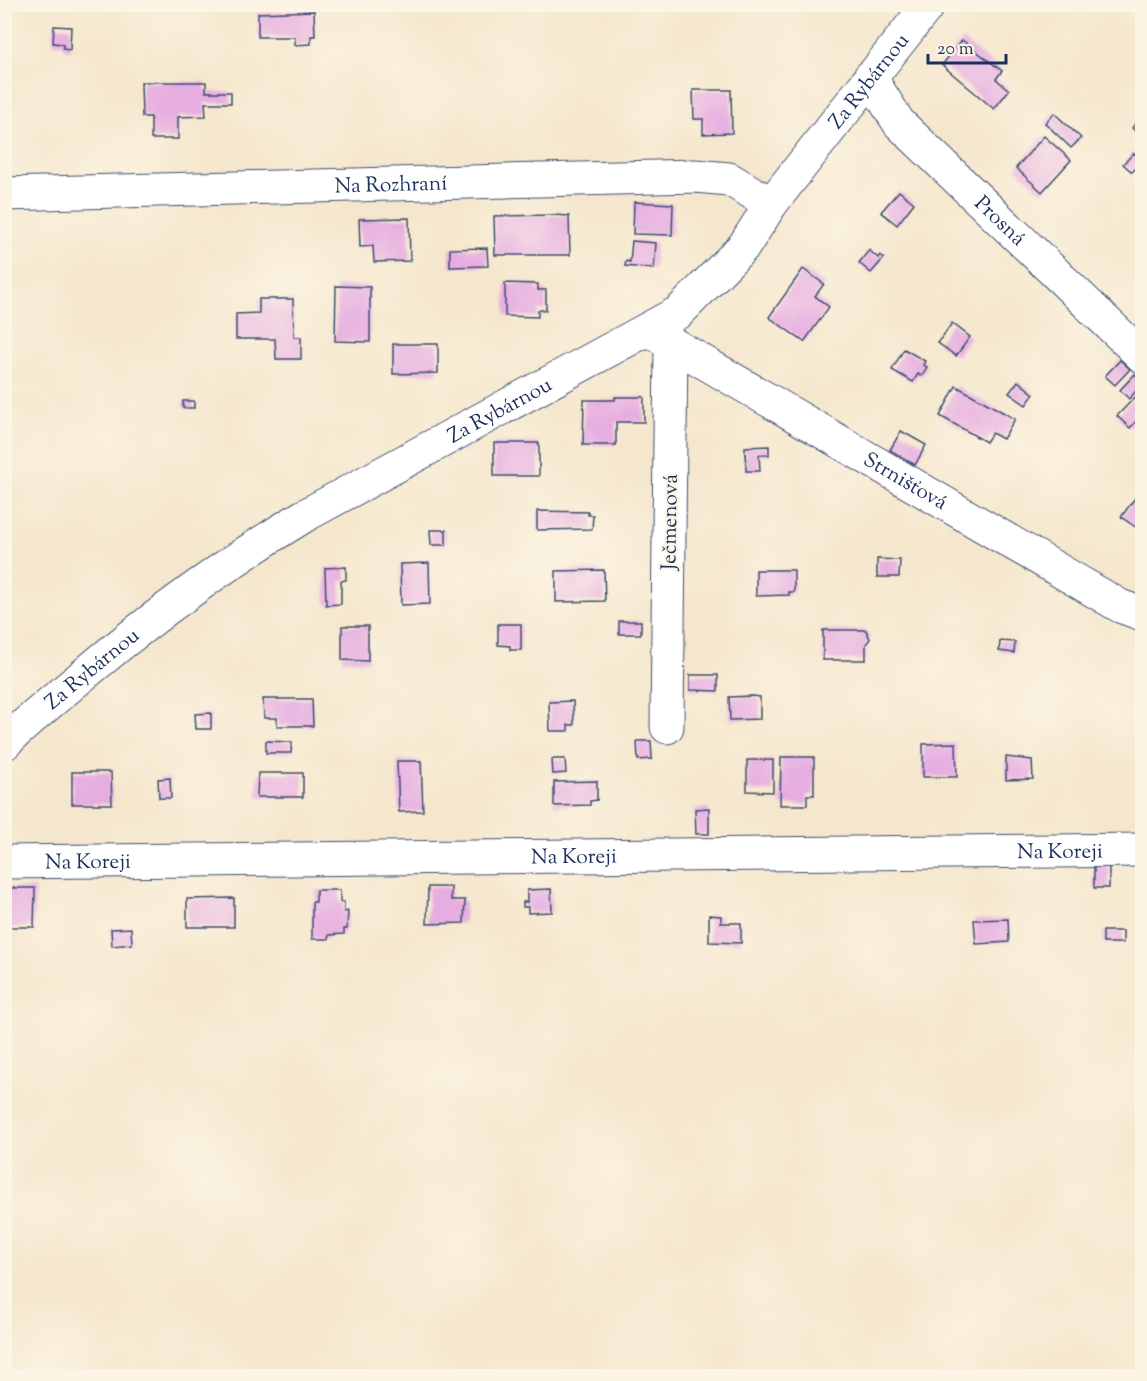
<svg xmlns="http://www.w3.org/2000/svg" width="1147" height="1381" font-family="'Sorts Mill Goudy',serif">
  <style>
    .building { fill: #e6ade1 }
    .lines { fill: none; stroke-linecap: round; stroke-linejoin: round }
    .minor-casing { stroke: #3c4b6f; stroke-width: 35 }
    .minor { stroke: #fff; stroke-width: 33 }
    .labels { text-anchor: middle; stroke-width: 4.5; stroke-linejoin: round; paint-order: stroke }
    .street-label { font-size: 21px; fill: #1b2f5e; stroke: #fcf5e5 }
  </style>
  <rect width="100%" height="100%" fill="#fcf5e5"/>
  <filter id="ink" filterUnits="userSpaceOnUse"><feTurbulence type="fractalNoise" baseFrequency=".0167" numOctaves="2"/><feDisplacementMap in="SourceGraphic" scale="12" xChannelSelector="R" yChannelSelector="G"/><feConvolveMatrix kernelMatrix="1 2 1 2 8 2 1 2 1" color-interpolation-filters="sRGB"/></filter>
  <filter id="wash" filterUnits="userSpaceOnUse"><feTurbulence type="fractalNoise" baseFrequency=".008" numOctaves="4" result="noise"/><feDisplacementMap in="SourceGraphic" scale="24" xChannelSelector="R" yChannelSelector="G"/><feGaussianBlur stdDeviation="1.35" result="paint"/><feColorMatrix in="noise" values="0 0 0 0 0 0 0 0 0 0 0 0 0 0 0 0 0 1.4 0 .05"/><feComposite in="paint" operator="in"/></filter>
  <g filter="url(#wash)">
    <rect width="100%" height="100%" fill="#f5e7cd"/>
    <g id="blocks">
      <g class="building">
        <path d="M314,11L315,36H311V44L295,45V37H258V13Z"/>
        <path d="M54,26L71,27L70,50L63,49V44L53,43Z"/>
        <path d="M962,40L1002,71L996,79L1009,90L994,109L942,65Z"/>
        <path d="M141,82H206V92H231V103H205L206,116L178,117V139H151V117H142Z"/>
        <path d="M693,90H731L732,133L703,134V119H694Z"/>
        <path d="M1054,113L1081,138L1071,148L1045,123Z"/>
        <path d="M1142,116V137L1132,128Z"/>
        <path d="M1044,136L1071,160L1042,192L1016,168Z"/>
        <path d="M1134,153L1142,162L1132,172L1123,164Z"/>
        <path d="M899,191L914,203L897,225L881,212Z"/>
        <path d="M634,202L673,204L672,235L633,234Z"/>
        <path d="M553,215L569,216L570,255H495L494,216Z"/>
        <path d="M409,218L410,261L374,262L373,246L360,247L359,219Z"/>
        <path d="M632,241L656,243L654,269L625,266L626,261L630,262Z"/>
        <path d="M487,248L488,266L450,267V249Z"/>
        <path d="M869,250L878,258L880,255L884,258L871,273L859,263Z"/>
        <path d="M803,269L824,284L815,296L829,307L804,342L769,317Z"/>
        <path d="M505,283L538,284V290H546V310H538V317L505,316Z"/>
        <path d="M336,286L370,287V342L335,341Z"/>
        <path d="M259,299H293L294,337H301V359H276L275,339H236V314L259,313Z"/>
        <path d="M952,323L970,337L956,356L938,343Z"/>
        <path d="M393,344H438V373L393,374Z"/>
        <path d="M904,349L925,361L923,365L927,367L922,376L918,374L913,382L892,370Z"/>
        <path d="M1120,360L1130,369L1115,385L1105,376Z"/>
        <path d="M1135,374L1142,384L1129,399L1120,390Z"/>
        <path d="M1018,381L1034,394L1026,405L1009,393Z"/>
        <path d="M956,386L1015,419L1003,439L992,433L986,442L940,416Z"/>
        <path d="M1136,396L1142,402V415L1130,428L1117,416Z"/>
        <path d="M615,397H644V422H616V445H583L584,400H615Z"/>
        <rect x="183" y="401" width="11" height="7"/>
        <path d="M901,431L926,445L915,465L890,450Z"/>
        <rect x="494" y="443" width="45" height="33"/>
        <path d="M769,446V455H759L760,471H746L745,447Z"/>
        <path d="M1135,498L1142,503L1140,530L1121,517Z"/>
        <path d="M537,511L588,512V515H593L592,529L537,530Z"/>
        <path d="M430,530H446V545H431Z"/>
        <path d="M877,559L900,560L899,577H877Z"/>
        <path d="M429,563L430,604L401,605L400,564Z"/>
        <path d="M346,567V580L341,581V604L326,605L325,568Z"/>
        <path d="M604,570L605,601L556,602V571Z"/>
        <path d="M756,570H794V592H789V595L756,596Z"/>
        <rect x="619" y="621" width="22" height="13"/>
        <path d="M498,624H521V650H510V646L498,645Z"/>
        <path d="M342,626H368V661L342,660Z"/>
        <path d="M823,630H866L870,639L866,644V660H823Z"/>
        <path d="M1000,641L1015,642L1014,653L999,651Z"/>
        <path d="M690,675H718V691L690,690Z"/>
        <path d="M753,696L760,697V719L730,720L729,697Z"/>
        <path d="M263,699H312L313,726H277V718H264Z"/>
        <path d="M573,701L574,725H568V731H550L549,702Z"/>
        <path d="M211,713V729H196L195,714Z"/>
        <path d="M266,741L292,742L291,753H266Z"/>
        <path d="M637,741H651L652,759L638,760Z"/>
        <path d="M956,743L957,777H923V744Z"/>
        <path d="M781,757H814V795H807V805H780Z"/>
        <path d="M1006,757L1032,760L1033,779L1006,780Z"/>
        <path d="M552,759H565L566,773L553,774Z"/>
        <path d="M747,760H773V792L747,791Z"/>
        <path d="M397,761H421L423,811L399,812Z"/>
        <path d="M72,772H111L112,804H72Z"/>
        <path d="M258,773H303V797H257Z"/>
        <path d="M170,778L171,798H159L158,779Z"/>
        <path d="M597,781V800L590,801V805L554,806V782Z"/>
        <path d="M709,808V834H696L695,809Z"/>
        <rect x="1094" y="864" width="15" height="24"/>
        <path d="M4,877H8V888H35L34,927H4Z"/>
        <path d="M428,887H451V900H465L464,923L427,924Z"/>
        <path d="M551,889L552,912L528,913V907H523V902H527V890Z"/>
        <path d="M316,890H340V902H344V912L348,911L347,929H344V934L329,935L328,939H312V902H316Z"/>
        <path d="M234,898V927H187V899Z"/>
        <path d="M709,915L721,916V923H741V943L709,942Z"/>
        <path d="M1008,919L1009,942L976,944L974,920Z"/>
        <path d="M131,928L132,944L112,946L111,929Z"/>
        <rect x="1103" y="931" width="20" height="12"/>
      </g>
    </g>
  </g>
  <g filter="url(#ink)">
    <use href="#blocks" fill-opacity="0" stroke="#3c4b6f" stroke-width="1.5"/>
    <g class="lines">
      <g class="minor-casing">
        <g id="minor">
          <path id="s1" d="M870,77L899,123L1142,356"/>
          <path id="s2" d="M4,194L695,176L729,179L771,204"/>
          <path d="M656,334L671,343L667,727"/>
          <path id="s3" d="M671,343L1120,606L1142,614"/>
          <path id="s4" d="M4,744C28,720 55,699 81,677C153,616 223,565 304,516L679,312L744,246L771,204L929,4"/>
          <path id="s5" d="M4,862L1142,850"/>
        </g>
      </g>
      <use href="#minor" class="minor"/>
    </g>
  </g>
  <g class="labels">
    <g class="street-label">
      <text dy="7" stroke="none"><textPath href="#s4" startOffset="1104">Za Rybárnou</textPath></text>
      <text dy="7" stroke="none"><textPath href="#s2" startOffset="387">Na Rozhraní</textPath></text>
      <text dy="7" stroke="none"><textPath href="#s1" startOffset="195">Prosná</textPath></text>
      <text dy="7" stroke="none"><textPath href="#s4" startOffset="600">Za Rybárnou</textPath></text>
      <text dy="7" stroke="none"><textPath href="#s3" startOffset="272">Strnišťová</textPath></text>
      <text transform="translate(669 522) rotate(-89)" y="7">Ječmenová</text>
      <text dy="7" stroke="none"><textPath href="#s4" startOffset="116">Za Rybárnou</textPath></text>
      <text dy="7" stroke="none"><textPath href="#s5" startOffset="1056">Na Koreji</textPath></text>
      <text dy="7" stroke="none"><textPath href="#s5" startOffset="570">Na Koreji</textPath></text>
      <text dy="7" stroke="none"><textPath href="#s5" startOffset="84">Na Koreji</textPath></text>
    </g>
  </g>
  <rect width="1147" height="1381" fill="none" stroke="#fcf5e5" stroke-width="24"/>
  <path d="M928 54v9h78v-9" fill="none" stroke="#1b2f5e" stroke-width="3"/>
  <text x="937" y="54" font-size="18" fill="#1b2f5e" stroke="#fcf5e5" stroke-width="4.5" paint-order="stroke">20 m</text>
</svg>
